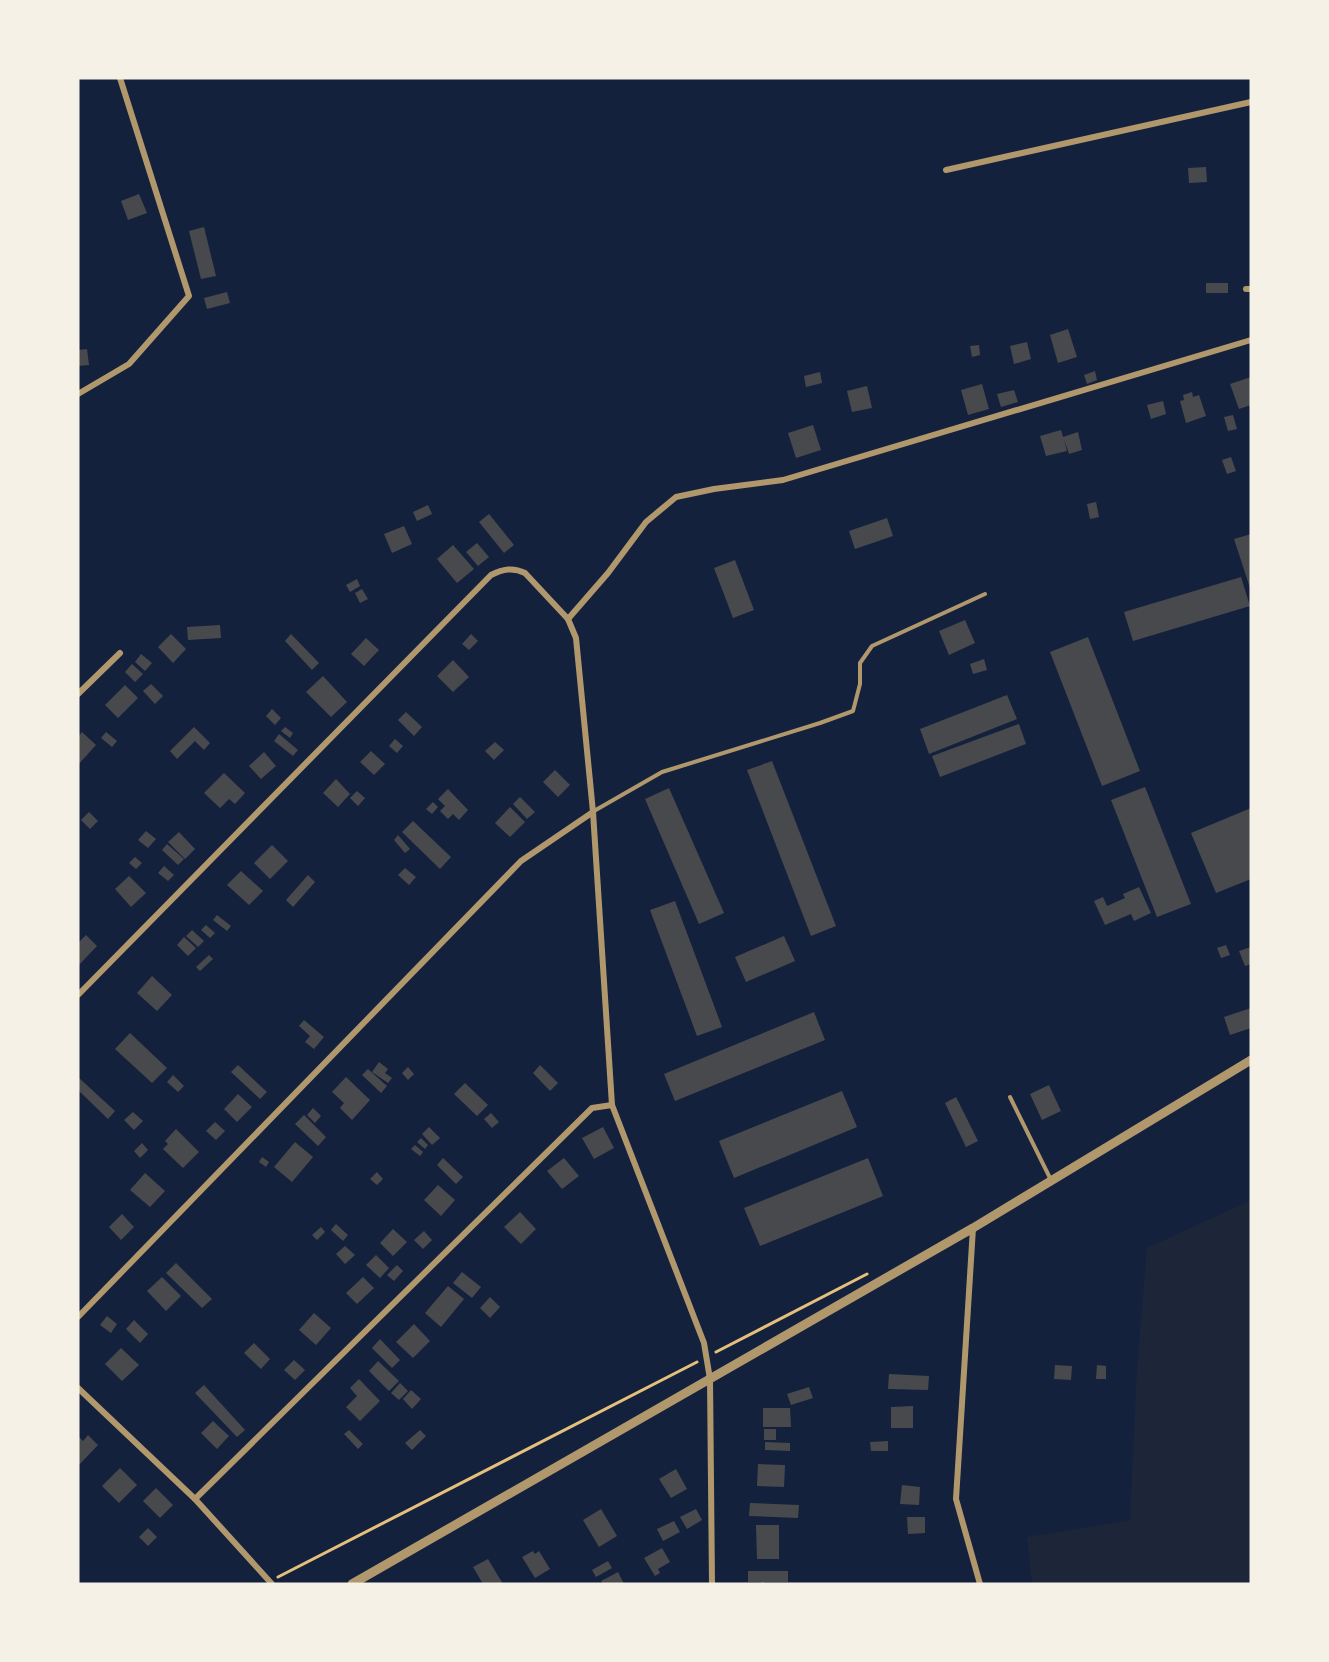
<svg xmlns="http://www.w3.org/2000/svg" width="1329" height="1662" font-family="'Golos Text',sans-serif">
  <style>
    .green { fill: #1d2539 }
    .building { fill: #48494c }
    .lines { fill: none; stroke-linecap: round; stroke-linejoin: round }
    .path { stroke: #e5c07b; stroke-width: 3 }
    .service { stroke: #b1986c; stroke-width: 4 }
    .minor { stroke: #b1986c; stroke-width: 6 }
    .tertiary { stroke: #b1986c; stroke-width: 9 }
  </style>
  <rect width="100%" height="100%" fill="#14213d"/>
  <path class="green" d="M1251,1200V1584H1032L1027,1537L1130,1520L1137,1369L1147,1248Z"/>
  <g class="building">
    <path d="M1206,167L1207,182L1189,183L1188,168Z"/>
    <path d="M139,194L147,213L128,220L121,201Z"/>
    <path d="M204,227L216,276L201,279L189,231Z"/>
    <rect x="1206" y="283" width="22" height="10"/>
    <path d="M227,292L230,303L207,309L204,298Z"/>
    <path d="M1068,329L1077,357L1058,363L1050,335Z"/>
    <path d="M1027,342L1031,359L1014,364L1010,346Z"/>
    <path d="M979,345L980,355L972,357L970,346Z"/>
    <path d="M87,349L89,365L78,366V350Z"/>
    <path d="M1095,371L1097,380L1087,384L1084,375Z"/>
    <path d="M820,372L822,383L806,387L804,376Z"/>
    <path d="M1251,377V405L1239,409L1230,384Z"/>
    <path d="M982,384L989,409L968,415L961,390Z"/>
    <path d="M867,386L872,408L852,412L847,391Z"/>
    <path d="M1014,390L1018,402L1001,407L997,394Z"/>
    <path d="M1192,392L1193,397L1199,395L1206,416L1186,423L1180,401L1184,400L1183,395Z"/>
    <path d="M1163,401L1166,414L1151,419L1147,405Z"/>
    <path d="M1233,415L1237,429L1228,431L1224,417Z"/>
    <path d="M813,425L821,450L796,458L788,433Z"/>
    <path d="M1061,430L1063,437L1078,432L1082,450L1069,454L1064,439L1067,451L1046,456L1040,436Z"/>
    <path d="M1231,457L1236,471L1227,474L1222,460Z"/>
    <path d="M1096,502L1099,517L1090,519L1087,504Z"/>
    <path d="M428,505L432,514L417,521L413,512Z"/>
    <path d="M489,514L514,545L504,553L479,522Z"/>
    <path d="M887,518L893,536L855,549L849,531Z"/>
    <path d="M404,526L412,544L392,553L384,534Z"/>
    <path d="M1251,534V591L1234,539Z"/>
    <path d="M477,543L489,557L478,566L466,552Z"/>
    <path d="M453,545L474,569L457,583L437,559Z"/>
    <path d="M735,560L754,610L733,618L714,568Z"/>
    <path d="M1241,577L1250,606L1133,641L1124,612Z"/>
    <path d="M357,579L360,586L350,592L346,585Z"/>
    <path d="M362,589L368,599L360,603L355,593Z"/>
    <path d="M965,620L975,643L949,655L939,631Z"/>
    <path d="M220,625L221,638L188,640L187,627Z"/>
    <path d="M171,634L186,649L173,663L158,647Z"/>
    <path d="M291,634L319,663L312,670L285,641Z"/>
    <path d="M471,634L478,641L469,650L462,644Z"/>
    <path d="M1088,637L1140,771L1102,786L1050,652Z"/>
    <path d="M366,638L379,650L364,666L351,654Z"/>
    <path d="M141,654L152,663L145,671L135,662Z"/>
    <path d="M984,659L987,670L973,674L970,664Z"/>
    <path d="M453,660L469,677L453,692L437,676Z"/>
    <path d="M132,664L143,674L135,682L125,672Z"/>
    <path d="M323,676L347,702L331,717L306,692Z"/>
    <path d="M151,684L163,696L155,704L143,691Z"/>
    <path d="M125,685L138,698L118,718L105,705Z"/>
    <path d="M1007,695L1017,719L929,754L920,729Z"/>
    <path d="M272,709L281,718L275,725L266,716Z"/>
    <path d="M406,712L422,727L414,736L398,720Z"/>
    <path d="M1019,724L1026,744L940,777L932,756Z"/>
    <path d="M194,727L210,743L204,750L195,741L177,759L170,751Z"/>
    <path d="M285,727L293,733L290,738L281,731Z"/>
    <path d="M82,732L96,745L78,765V737Z"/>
    <path d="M106,732L117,741L112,747L101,738Z"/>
    <path d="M279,734L298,750L293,756L274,741Z"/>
    <path d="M395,739L403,746L397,753L389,746Z"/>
    <path d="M495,742L504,750L494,760L485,751Z"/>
    <path d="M371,751L385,764L374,775L360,762Z"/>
    <path d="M264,752L276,766L261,779L249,766Z"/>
    <path d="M772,761L836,926L811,936L747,770Z"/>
    <path d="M555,770L570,785L558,797L543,782Z"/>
    <path d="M224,773L245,793L235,804L229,799L220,808L204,793Z"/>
    <path d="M336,779L350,794L338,807L323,793Z"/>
    <path d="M1145,787L1191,904L1157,917L1111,800Z"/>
    <path d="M669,788L724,913L699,924L645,799Z"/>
    <path d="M448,789L468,810L459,820L453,814L448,819L440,811L445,806L438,799Z"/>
    <path d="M357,791L365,798L358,806L350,798Z"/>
    <path d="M520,797L535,812L527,819L513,804Z"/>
    <path d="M433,802L438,807L432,814L426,809Z"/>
    <path d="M510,807L525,822L510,837L495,823Z"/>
    <path d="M1251,808V879L1216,893L1191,833Z"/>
    <path d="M89,812L98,821L90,829L81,820Z"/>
    <path d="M413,821L451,857L440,869L402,832Z"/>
    <path d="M146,831L156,839L148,848L138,840Z"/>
    <path d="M179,832L195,849L185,859L168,842Z"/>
    <path d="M398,835L410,849L405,853L394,840Z"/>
    <path d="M167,844L184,859L178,865L162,850Z"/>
    <path d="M272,845L288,861L270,879L254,863Z"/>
    <path d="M135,857L142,863L136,869L129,863Z"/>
    <path d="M164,866L174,875L168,881L158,873Z"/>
    <path d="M405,868L416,877L409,885L398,875Z"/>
    <path d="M241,871L263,891L249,905L227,885Z"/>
    <path d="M308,875L315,882L293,907L286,900Z"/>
    <path d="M129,876L146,893L131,907L115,889Z"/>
    <path d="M1139,887L1151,913L1134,921L1131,914L1105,925L1094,901L1103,897L1107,906L1125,898L1123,894Z"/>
    <path d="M675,901L722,1027L697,1036L650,910Z"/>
    <path d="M217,915L231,926L227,931L213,920Z"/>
    <path d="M206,925L215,933L210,938L201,930Z"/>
    <path d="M192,930L204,941L198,947L186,936Z"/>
    <path d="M86,935L97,946L78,966V943Z"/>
    <path d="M784,936L795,961L746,982L735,957Z"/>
    <path d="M184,937L196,948L188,956L177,945Z"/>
    <path d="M1226,945L1230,955L1221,958L1217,948Z"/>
    <path d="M1251,947V964L1245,966L1239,951Z"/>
    <path d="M209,955L213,959L200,971L196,967Z"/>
    <path d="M152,976L172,995L157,1011L137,993Z"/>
    <path d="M1251,1008V1028L1230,1035L1224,1017Z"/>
    <path d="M814,1012L825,1040L675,1101L664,1074Z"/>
    <path d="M304,1020L324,1037L314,1049L305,1042L310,1036L299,1026Z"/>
    <path d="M130,1033L167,1068L152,1083L115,1049Z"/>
    <path d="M379,1062L388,1069L385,1073L392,1078L388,1083L372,1072Z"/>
    <path d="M238,1065L267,1092L260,1099L231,1072Z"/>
    <path d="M540,1065L558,1083L550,1091L533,1073Z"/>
    <path d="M408,1067L414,1074L408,1080L402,1073Z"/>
    <path d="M368,1069L387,1086L381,1093L362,1075Z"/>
    <path d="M173,1075L184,1086L178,1092L167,1082Z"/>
    <path d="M78,1077L115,1111L108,1119L78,1090Z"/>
    <path d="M346,1077L370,1100L352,1120L340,1108L344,1103L332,1092Z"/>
    <path d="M465,1083L488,1105L477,1116L454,1094Z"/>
    <path d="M1049,1085L1061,1111L1042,1120L1030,1094Z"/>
    <path d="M842,1091L857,1127L734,1178L719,1141Z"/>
    <path d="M238,1094L252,1107L237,1122L224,1109Z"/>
    <path d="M956,1097L978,1141L966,1147L945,1103Z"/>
    <path d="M313,1108L321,1116L315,1123L307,1115Z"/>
    <path d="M133,1112L143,1121L134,1130L124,1120Z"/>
    <path d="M491,1113L499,1122L492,1128L484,1119Z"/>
    <path d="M304,1115L326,1137L318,1146L295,1124Z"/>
    <path d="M215,1122L225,1131L216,1140L206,1131Z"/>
    <path d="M429,1127L440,1138L432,1145L422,1134Z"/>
    <path d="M603,1127L614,1148L594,1159L582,1138Z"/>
    <path d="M176,1129L199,1152L183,1168L163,1149L168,1144L165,1141Z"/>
    <path d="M421,1138L428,1145L425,1149L417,1142Z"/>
    <path d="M295,1142L313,1157L292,1182L274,1167Z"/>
    <path d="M142,1143L148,1150L140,1158L134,1151Z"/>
    <path d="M415,1145L423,1152L420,1156L411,1149Z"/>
    <path d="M262,1157L269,1162L266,1167L259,1162Z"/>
    <path d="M443,1158L463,1177L456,1184L437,1165Z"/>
    <path d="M564,1158L579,1176L562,1189L547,1171Z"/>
    <path d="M868,1158L883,1196L760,1246L744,1208Z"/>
    <path d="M377,1172L383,1179L377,1185L370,1179Z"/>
    <path d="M145,1173L165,1191L150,1207L130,1190Z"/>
    <path d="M438,1185L455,1200L441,1216L424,1200Z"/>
    <path d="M520,1212L536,1229L521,1244L504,1227Z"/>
    <path d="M122,1214L134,1227L121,1240L109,1227Z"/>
    <path d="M336,1224L348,1235L343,1241L331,1230Z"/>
    <path d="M321,1227L325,1232L317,1240L312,1235Z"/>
    <path d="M393,1229L407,1242L393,1256L380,1243Z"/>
    <path d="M424,1231L432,1240L423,1249L414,1240Z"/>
    <path d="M345,1246L355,1255L345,1264L336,1254Z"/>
    <path d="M376,1255L389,1268L380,1278L366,1265Z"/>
    <path d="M176,1263L212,1299L202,1308L166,1273Z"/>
    <path d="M397,1265L403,1271L394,1281L387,1275Z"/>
    <path d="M462,1272L481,1287L472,1298L453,1283Z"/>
    <path d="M162,1277L181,1296L166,1311L147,1291Z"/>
    <path d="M363,1277L374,1288L357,1304L346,1293Z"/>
    <path d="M448,1286L464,1299L441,1327L425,1313Z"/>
    <path d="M490,1297L500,1307L490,1318L480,1308Z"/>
    <path d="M314,1313L331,1328L316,1345L299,1330Z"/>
    <path d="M107,1316L117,1324L111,1333L100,1325Z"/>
    <path d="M134,1320L148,1334L140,1343L126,1329Z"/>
    <path d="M414,1324L430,1341L413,1358L396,1342Z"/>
    <path d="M380,1339L400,1360L392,1368L372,1348Z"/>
    <path d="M254,1343L270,1359L261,1369L244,1353Z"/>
    <path d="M121,1348L139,1365L122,1381L105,1364Z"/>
    <path d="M294,1360L305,1370L295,1380L284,1370Z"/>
    <path d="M378,1361L399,1381L389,1391L369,1371Z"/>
    <path d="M1055,1365L1072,1366L1071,1380L1054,1379Z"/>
    <path d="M1097,1365L1106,1366V1379H1096Z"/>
    <path d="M889,1374L929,1376L928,1390L888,1389Z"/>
    <path d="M359,1379L380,1401L360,1421L346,1407L357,1396L350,1388Z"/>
    <path d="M400,1383L408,1391L399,1400L391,1393Z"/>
    <path d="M204,1385L245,1430L237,1437L195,1393Z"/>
    <path d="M809,1387L813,1398L791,1405L787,1394Z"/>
    <path d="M411,1390L421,1399L412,1409L403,1399Z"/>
    <path d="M913,1406V1428H891V1407Z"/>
    <path d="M763,1408H790L791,1427H763Z"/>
    <path d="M213,1421L229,1436L217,1449L201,1433Z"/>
    <rect x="764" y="1429" width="12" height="11"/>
    <path d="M349,1430L363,1444L358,1449L344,1434Z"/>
    <path d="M420,1430L426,1436L412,1450L405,1443Z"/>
    <path d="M88,1435L98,1445L79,1465L78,1463V1436L83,1441Z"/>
    <path d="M888,1441V1451H871L870,1442Z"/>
    <path d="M765,1442L790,1443V1451L765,1450Z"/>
    <path d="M758,1464L785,1465L784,1487L757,1486Z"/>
    <path d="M120,1468L137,1485L119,1503L102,1486Z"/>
    <path d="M676,1469L687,1489L671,1498L659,1479Z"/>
    <path d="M902,1485L920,1487L919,1505L900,1504Z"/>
    <path d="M156,1488L173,1505L160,1518L143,1501Z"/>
    <path d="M750,1503L799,1505L798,1518L749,1516Z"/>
    <path d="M601,1509L617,1536L599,1547L583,1520Z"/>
    <path d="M696,1509L702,1520L687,1529L680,1517Z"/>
    <path d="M907,1517H925V1533L908,1534Z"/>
    <path d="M674,1521L680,1532L663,1541L657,1529Z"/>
    <path d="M756,1525H779V1559H757Z"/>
    <path d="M148,1528L157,1537L148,1546L139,1537Z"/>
    <path d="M662,1548L670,1562L658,1569L660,1573L655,1576L644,1558Z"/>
    <path d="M533,1551L535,1554L539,1551L550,1569L535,1578L522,1557Z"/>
    <path d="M488,1559L503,1584H483L473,1567Z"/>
    <path d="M608,1561L612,1568L596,1577L592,1570Z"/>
    <path d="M748,1571H788V1582H764V1584H761V1582H748Z"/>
    <path d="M618,1572L624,1584H603L601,1581Z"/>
  </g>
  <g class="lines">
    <g class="path">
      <path d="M716,1352L867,1274"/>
      <path d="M278,1577L697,1362"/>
    </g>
    <g class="service">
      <path d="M594,811L662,772L820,723L853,711L860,684V663L872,646L985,594"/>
      <path d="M1010,1097L1051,1180"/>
    </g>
    <g class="minor">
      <path d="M946,170L1251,102"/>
      <path d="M1246,289H1251"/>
      <path d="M78,394L129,364L189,296L120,78"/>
      <path d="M568,619L576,638L593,812L612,1105L704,1343L710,1379L712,1584"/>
      <path d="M78,694L120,653"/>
      <path d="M78,995L491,575C503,569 513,567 525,573L568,619L608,573L646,522L676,497L714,489L783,480L1251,340"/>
      <path d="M973,1228L956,1499L980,1584"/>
      <path d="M78,1317L521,861L593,812"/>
      <path d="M78,1388L195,1499L272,1584"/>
      <path d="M195,1499L592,1108L612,1105"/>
    </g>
    <path class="tertiary" d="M352,1584L973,1228L1251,1060"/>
  </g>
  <rect width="1329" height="1662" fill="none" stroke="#f6f1e7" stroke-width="159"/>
</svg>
